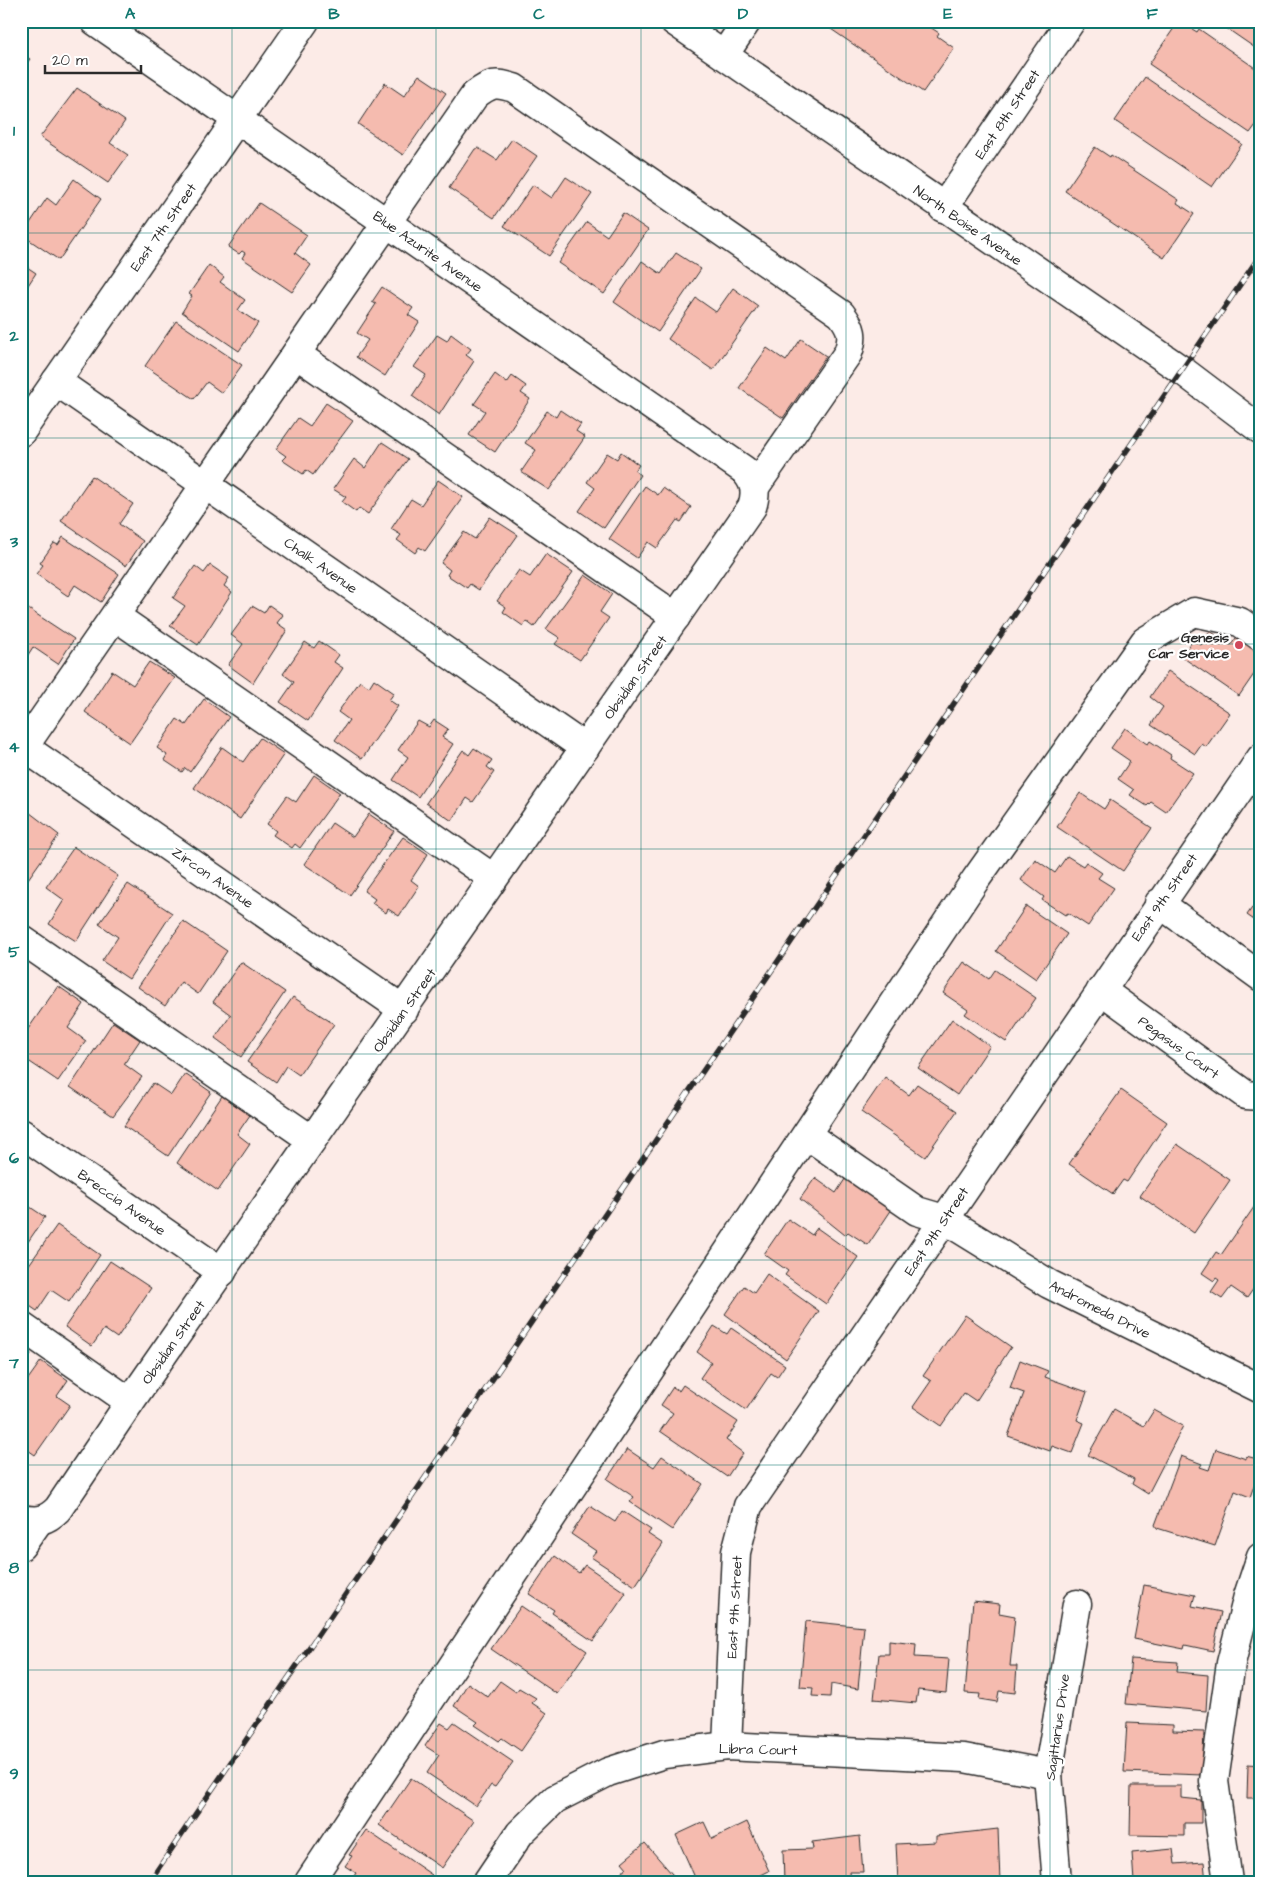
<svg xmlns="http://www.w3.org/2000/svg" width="1282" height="1903" font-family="'Architects Daughter',sans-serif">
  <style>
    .building { fill: #f5bbaf; stroke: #2b2b2b }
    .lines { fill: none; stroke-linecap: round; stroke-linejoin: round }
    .minor-casing { stroke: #2b2b2b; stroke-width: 31 }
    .minor { stroke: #fff; stroke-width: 28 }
    .rail-casing { stroke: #2b2b2b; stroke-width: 5.5 }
    .rail { stroke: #fff; stroke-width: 4; stroke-dasharray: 11; stroke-linecap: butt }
    .grid { fill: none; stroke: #0f766e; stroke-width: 1; stroke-opacity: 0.55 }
    .poi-dot { fill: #d1495b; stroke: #fff; stroke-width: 2 }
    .labels { text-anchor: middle; stroke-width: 4.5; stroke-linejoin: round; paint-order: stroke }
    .street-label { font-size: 14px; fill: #2b2b2b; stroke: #fff }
    .poi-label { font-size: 14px; font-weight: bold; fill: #2b2b2b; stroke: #fff; text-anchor: end }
    .neatline { fill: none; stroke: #0f766e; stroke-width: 2 }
    .grid-label { font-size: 16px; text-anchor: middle; font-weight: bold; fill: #0f766e }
  </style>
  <rect width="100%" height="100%" fill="#fcebe7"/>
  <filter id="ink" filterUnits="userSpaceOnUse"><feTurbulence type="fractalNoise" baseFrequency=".02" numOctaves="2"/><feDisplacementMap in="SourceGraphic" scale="10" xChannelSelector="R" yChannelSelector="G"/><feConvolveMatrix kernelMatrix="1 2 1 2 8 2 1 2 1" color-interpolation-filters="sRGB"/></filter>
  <g filter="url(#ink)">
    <g class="building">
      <path d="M827,21H921L939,33L937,36L954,48L923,92L825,25Z"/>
      <path d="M1179,21L1197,32L1199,29L1261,72V118L1250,133L1149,64Z"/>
      <path d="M1216,21H1261V52Z"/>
      <path d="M21,53L30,59L21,71Z"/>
      <path d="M419,75L446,93L403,155L358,124L385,83L404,96Z"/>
      <path d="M1145,77L1242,144L1212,187L1115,121Z"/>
      <path d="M77,88L125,121L110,143L128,155L108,183L40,137Z"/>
      <path d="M512,139L537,156L494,218L449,188L475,149L478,148L497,160Z"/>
      <path d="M1095,147L1110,157L1111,155L1179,200L1177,203L1194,214L1164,258L1065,191Z"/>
      <path d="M566,177L592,194L549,256L504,226L533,185L552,198Z"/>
      <path d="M74,179L101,199L59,260L22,235L47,198L56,205Z"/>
      <path d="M259,203L307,235L295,253L311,265L292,292L242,258L245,253L242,251L239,254L228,247Z"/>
      <path d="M623,213L648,230L604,294L558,263L587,222L607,236Z"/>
      <path d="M676,253L701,269L658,332L614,302L642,261L661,274Z"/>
      <path d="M21,263L36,273L21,296Z"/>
      <path d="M209,265L224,277L220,282L245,300L238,310L258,323L239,351L182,312L192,296L189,294Z"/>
      <path d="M382,287L413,308L408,315L419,322L385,376L356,357L368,340L357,333L376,304L372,302Z"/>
      <path d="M733,288L758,306L713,370L668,339L696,298L716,312Z"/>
      <path d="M176,321L242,365L222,393L207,382L194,399L145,366Z"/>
      <path d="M451,334L471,349L466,355L474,361L439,415L412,396L426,375L414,367L437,335L447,341Z"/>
      <path d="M801,339L826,356L783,418L739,388L767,348L786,361Z"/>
      <path d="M495,374L507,383L512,376L526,386L521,393L530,399L495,452L469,435L485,411L474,404Z"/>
      <path d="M326,403L353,421L313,475L306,470L303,474L282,460L286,456L276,449L298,418L310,426Z"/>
      <path d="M560,410L581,424L576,431L585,437L549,490L521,472L536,450L525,443L547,411L556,417Z"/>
      <path d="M382,442L408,459L368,514L359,508L356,512L342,502L346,497L333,489L354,459L365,468Z"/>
      <path d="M621,452L639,465L635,471L640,475L604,528L579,511L595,488L587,482L607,453L617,459Z"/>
      <path d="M92,476L133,504L119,524L143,541L126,566L61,521Z"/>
      <path d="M438,480L463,497L425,551L419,547L415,553L397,540L401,535L391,529L411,499L421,505Z"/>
      <path d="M645,486L658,495L663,488L691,507L681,522L677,520L657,548L648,542L637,558L609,539Z"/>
      <path d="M490,517L518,535L479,590L470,584L467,588L447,575L450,570L441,563L464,532L475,539Z"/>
      <path d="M63,537L119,574L101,602L75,585L68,596L36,574L43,565L40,563L54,543L58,545Z"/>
      <path d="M546,554L573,572L534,627L526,621L523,626L503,612L506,607L497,601L519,570L530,577Z"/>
      <path d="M210,565L229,578L224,586L232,592L198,645L170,626L185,606L173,598L195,566L204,573Z"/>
      <path d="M585,575L612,594L600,612L609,618L580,660L555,644L560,638L546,629Z"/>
      <path d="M21,604L74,639L58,664L33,647L24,661L21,659Z"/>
      <path d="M269,605L283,615L277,623L287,630L253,683L228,665L243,644L231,635L252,606L264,613Z"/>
      <path d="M1210,631L1231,645L1241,631L1261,645V664L1239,696L1182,657L1193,640L1201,645Z"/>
      <path d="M319,641L339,655L334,662L343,668L308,721L280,702L294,682L283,674L305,642L314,648Z"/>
      <path d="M149,662L175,678L130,743L85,712L112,671L133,685Z"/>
      <path d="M1168,671L1230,713L1206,747L1202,744L1195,754L1151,725L1163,707L1150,697Z"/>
      <path d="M374,679L394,693L389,700L398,706L362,759L335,740L349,720L338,712L360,681L369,687Z"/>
      <path d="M204,699L229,717L190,772L185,768L182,772L164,760L167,755L157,748L177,719L186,725Z"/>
      <path d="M434,720L448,729L442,737L453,744L418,797L393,780L408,757L398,750L418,721L429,727Z"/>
      <path d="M1125,728L1148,744L1150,741L1171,755L1170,758L1193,773L1166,812L1151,802L1147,806L1130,795L1134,790L1118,779L1130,761L1111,748Z"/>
      <path d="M260,738L284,754L240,819L194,788L222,747L243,762Z"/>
      <path d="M474,748L492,760L487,767L494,772L473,802L467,798L452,821L426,803L463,750L469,755Z"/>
      <path d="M314,775L340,793L300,848L295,844L292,848L273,835L276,831L267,824L287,796L296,802Z"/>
      <path d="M1080,793L1104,809L1110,800L1152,828L1123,871L1057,827Z"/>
      <path d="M21,806L59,835L21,889Z"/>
      <path d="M369,814L394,831L350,895L304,864L332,823L353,837Z"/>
      <path d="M403,837L428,854L411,880L419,886L399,916L388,909L386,913L372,903L375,899L364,891Z"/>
      <path d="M74,847L118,876L76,941L49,924L64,900L46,887Z"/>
      <path d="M1067,856L1083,866L1086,862L1102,873L1098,878L1114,888L1088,926L1068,913L1065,915L1042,900L1044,897L1021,880L1035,859L1055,873Z"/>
      <path d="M128,884L172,913L129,979L102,961L118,937L99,924Z"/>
      <path d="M1261,895V925L1247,915Z"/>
      <path d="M1026,906L1067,934L1036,979L996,951Z"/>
      <path d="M183,921L227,951L198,994L181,982L165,1006L138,987Z"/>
      <path d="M241,962L285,992L241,1057L215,1038L231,1015L213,1002Z"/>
      <path d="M964,962L989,979L995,970L1036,998L1006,1042L965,1014L968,1010L943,993Z"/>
      <path d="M58,986L84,1004L68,1028L86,1041L58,1081L21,1056V1039Z"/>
      <path d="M293,997L334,1024L299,1075L286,1066L276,1082L247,1062Z"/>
      <path d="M952,1019L990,1046L957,1095L918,1068Z"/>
      <path d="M113,1022L140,1040L124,1064L142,1077L113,1116L70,1087Z"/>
      <path d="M185,1074L211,1092L168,1156L124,1126L153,1083L171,1095Z"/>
      <path d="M885,1077L909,1095L917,1084L957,1111L925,1157L861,1112Z"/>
      <path d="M1121,1090L1167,1122L1127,1182L1123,1180L1113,1194L1069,1164Z"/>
      <path d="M222,1096L250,1115L237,1134L250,1144L218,1191L177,1163Z"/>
      <path d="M1177,1144L1230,1180L1194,1233L1140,1196Z"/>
      <path d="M847,1176L894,1206L868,1245L848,1232L845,1235L800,1199L815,1178L836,1193Z"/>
      <path d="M1261,1197V1278L1247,1298L1231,1287L1222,1299L1211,1292L1219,1280L1216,1278L1214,1281L1202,1273L1216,1252L1221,1255Z"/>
      <path d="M21,1201L45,1217L21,1252Z"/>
      <path d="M788,1219L812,1235L817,1228L858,1257L826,1304L785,1275L788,1271L764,1254Z"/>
      <path d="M57,1225L100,1255L69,1302L51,1290L37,1311L21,1300V1276Z"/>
      <path d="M110,1261L151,1288L117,1338L104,1329L92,1346L65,1327Z"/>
      <path d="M767,1274L819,1311L786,1359L725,1314L744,1286L754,1293Z"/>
      <path d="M965,1315L1011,1347L976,1401L964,1393L941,1426L913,1407L931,1381L923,1376Z"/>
      <path d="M714,1326L727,1334L731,1328L785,1365L777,1377L771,1373L746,1410L700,1378L711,1362L697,1352Z"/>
      <path d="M21,1347L31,1354L21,1369Z"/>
      <path d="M1020,1360L1048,1371L1045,1377L1087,1392L1077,1420L1084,1423L1072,1453L1052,1446L1050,1451L1008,1436L1024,1393L1010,1388Z"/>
      <path d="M41,1361L68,1380L57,1396L70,1405L35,1455L21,1445V1389Z"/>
      <path d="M683,1385L738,1422L726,1440L743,1453L727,1477L660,1431L673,1413L661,1405L673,1387L679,1391Z"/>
      <path d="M1114,1409L1144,1426L1154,1410L1183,1426L1148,1494L1132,1484L1134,1479L1088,1455Z"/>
      <path d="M627,1449L654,1467L662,1456L703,1484L672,1530L630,1502L634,1497L607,1479Z"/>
      <path d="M1216,1449L1246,1459V1456L1261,1460V1466L1250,1497L1235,1491L1215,1546L1157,1528L1155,1525L1181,1456L1202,1464L1200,1467L1209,1470Z"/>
      <path d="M590,1506L615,1522L622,1511L651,1530L648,1534L663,1544L635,1586L591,1557L596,1551L571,1534Z"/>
      <path d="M555,1556L579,1573L585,1565L626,1593L593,1641L552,1613L554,1610L529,1594Z"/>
      <path d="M1144,1585L1195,1595L1192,1606L1221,1612L1213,1651L1185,1645L1184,1649L1134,1639Z"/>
      <path d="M973,1601L1000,1604L999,1613L1015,1616L1010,1666H1017L1015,1693L999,1691L997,1702L979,1699L980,1694L965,1693Z"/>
      <path d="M521,1606L587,1651L557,1694L491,1649Z"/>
      <path d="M806,1621L864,1627L858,1689L831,1684L830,1697L812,1696L813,1688L800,1687Z"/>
      <path d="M889,1641L916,1644L915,1657L949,1659L946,1693L918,1690L916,1703L874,1699L879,1654H889Z"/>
      <path d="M1131,1659L1178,1662L1177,1672L1208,1675L1206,1711L1126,1704Z"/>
      <path d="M500,1681L516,1692L519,1688L536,1698L532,1703L547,1713L521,1751L502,1738L499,1741L475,1725L478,1722L454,1706L468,1683L488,1697Z"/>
      <path d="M454,1722L513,1762L495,1787L491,1785L476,1806L427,1773L439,1755L425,1746L441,1723L449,1728Z"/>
      <path d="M1127,1723L1173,1725V1731L1204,1732L1202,1775L1124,1772Z"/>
      <path d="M1248,1764L1261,1765V1798H1247Z"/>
      <path d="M411,1778L474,1821L442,1868L379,1825Z"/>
      <path d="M1131,1786H1181V1798L1201,1800V1823H1184V1836L1130,1835Z"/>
      <path d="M704,1822L712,1839L747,1822L769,1871L747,1882H697L676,1835Z"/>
      <path d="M998,1829L1000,1882H898L896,1844L936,1842V1836Z"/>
      <path d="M366,1830L432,1875L428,1882H350L356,1873L345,1866L352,1856L349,1855Z"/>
      <path d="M860,1836L863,1872H849L850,1882H784L783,1850L813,1849L812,1842Z"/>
      <path d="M645,1843L679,1882H610L627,1868L622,1862Z"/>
      <path d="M1173,1849L1175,1864L1204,1862L1206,1882H1134L1132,1853Z"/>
    </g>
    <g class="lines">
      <g class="minor-casing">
        <g id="minor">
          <path d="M674,21L1183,371L1261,430"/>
          <path d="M724,55L747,21"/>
          <path d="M943,208L1071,21"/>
          <path d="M296,354L676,617"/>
          <path d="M56,381L585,748"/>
          <path d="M21,432L305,21"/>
          <path d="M115,616L493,878"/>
          <path d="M21,745L404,1010"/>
          <path d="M21,751L475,95C491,83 495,82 514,88L841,314C852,328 854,336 848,353L755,487"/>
          <path d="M1159,903L1261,977"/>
          <path d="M21,939L312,1140"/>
          <path d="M1101,990L1246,1095L1261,1096"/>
          <path d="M21,1133L222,1272"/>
          <path d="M807,1135L917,1211L944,1219L1049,1284L1261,1389"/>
          <path d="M21,1326L130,1402"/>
          <path d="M21,1519C38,1522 46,1521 58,1509L130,1402L752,507C757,492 755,482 744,470L95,21"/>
          <path d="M21,1546L38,1522"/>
          <path d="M727,1746L736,1552L748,1506L1261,758"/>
          <path d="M309,1882L976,879L1145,641L1194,612L1240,622L1261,637"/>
          <path d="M487,1882L520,1833L555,1799L608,1772L664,1754L727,1746L964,1758L1048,1774"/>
          <path d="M1057,1882L1048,1774L1077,1604"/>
          <path d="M1228,1882L1214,1781L1231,1663L1248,1596L1261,1557"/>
        </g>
      </g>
      <use href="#minor" class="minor"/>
      <g class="rail-casing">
        <path id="rail" d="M149,1882L1261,254"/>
      </g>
      <use href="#rail" class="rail"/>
    </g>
  </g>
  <path class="grid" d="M232,21V1882M436,21V1882M641,21V1882M846,21V1882M1050,21V1882M21,233H1261M21,438H1261M21,644H1261M21,849H1261M21,1054H1261M21,1260H1261M21,1465H1261M21,1670H1261"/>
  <circle class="poi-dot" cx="1239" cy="645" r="5"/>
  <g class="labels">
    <g class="street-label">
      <text transform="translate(1007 114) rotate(-56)" y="5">East 8th Street</text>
      <text transform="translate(968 225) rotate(35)" y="5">North Boise Avenue</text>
      <text transform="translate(163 227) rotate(-55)" y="5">East 7th Street</text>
      <text transform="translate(428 251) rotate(35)" y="5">Blue Azurite Avenue</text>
      <text transform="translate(321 565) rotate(35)" y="5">Chalk Avenue</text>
      <text transform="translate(635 677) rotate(-55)" y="5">Obsidian Street</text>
      <text transform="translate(213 877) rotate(35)" y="5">Zircon Avenue</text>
      <text transform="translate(1164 897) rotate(-55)" y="5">East 9th Street</text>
      <text transform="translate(404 1010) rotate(-55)" y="5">Obsidian Street</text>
      <text transform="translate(1179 1047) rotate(36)" y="5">Pegasus Court</text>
      <text transform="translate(122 1202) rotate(35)" y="5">Breccia Avenue</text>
      <text transform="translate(936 1231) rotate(-56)" y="5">East 9th Street</text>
      <text transform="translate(1100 1309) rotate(27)" y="5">Andromeda Drive</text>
      <text transform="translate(173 1342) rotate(-55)" y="5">Obsidian Street</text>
      <text transform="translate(734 1607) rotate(-87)" y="5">East 9th Street</text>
      <text transform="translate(1057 1727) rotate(-82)" y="5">Sagittarius Drive</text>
      <text transform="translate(758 1749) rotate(1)" y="5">Libra Court</text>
    </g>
    <g class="poi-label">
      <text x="1229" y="642">Genesis<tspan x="1229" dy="16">Car Service</tspan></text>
    </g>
  </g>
  <rect width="1282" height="1903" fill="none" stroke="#fff" stroke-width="55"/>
  <path d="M45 65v8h96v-8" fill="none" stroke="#2b2b2b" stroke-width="2.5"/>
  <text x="52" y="65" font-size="15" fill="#2b2b2b" stroke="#ffffff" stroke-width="4" paint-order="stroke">20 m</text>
  <rect x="28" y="28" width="1226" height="1848" class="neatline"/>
  <g class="grid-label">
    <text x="130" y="19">A</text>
    <text x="334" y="19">B</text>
    <text x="539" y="19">C</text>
    <text x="743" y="19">D</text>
    <text x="948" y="19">E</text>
    <text x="1152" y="19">F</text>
    <text x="14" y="136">1</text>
    <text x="14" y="341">2</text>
    <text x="14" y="547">3</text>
    <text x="14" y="752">4</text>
    <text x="14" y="957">5</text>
    <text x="14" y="1163">6</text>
    <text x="14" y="1368">7</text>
    <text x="14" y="1573">8</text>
    <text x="14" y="1779">9</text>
  </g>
</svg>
